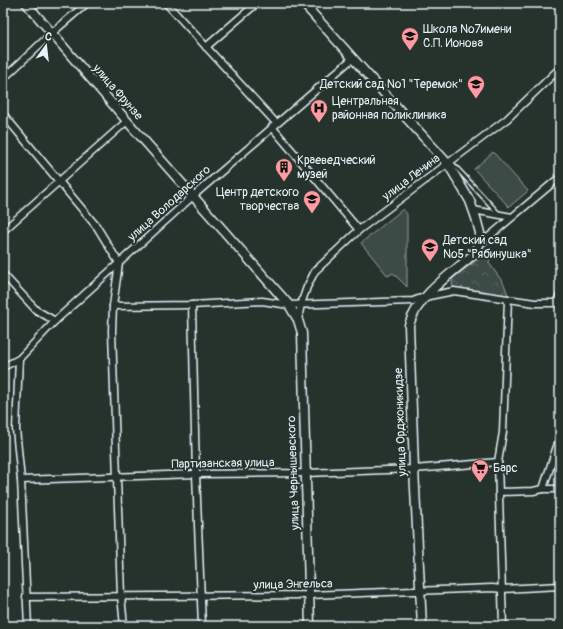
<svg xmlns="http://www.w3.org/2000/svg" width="563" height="629" font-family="Pangolin,sans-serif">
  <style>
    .forest { fill: url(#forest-crowns); stroke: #939ea0 }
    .green { fill: #3e4b47; stroke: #939ea0 }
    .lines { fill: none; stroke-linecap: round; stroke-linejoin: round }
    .lane-casing { stroke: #e8f1f8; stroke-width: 6 }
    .street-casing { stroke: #e8f1f8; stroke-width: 9 }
    .secondary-casing { stroke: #e8f1f8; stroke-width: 11 }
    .lane { stroke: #26332d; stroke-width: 3 }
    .street { stroke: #26332d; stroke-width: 6 }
    .secondary { stroke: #26332d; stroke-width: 8 }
    .labels { text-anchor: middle; stroke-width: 4; stroke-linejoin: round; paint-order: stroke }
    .poi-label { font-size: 12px; fill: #e8f1f8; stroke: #26332d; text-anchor: start }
    .street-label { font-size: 12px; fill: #e8f1f8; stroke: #26332d }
  </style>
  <defs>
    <pattern id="forest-crowns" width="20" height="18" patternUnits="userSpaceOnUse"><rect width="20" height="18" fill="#3e4b47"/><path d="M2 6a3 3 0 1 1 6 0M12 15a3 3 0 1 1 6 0" fill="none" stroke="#5a6562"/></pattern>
  </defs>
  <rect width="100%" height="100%" fill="#26332d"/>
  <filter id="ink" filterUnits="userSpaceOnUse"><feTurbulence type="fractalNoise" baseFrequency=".025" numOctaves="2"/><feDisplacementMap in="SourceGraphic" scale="8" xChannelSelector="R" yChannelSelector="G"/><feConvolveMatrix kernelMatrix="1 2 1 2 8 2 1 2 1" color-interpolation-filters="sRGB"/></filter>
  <g filter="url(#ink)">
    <path class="forest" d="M485,254L490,256L489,263L504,284L508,295L455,289L452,285L453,278Z"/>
    <g class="green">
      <path d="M493,152L528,191L509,207L474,169Z"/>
      <path d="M403,209L407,214V287L393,273L388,276L361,243Z"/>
    </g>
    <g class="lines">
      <g class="lane-casing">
        <path id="lane" d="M451,162L499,214"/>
      </g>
      <g class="street-casing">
        <g id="street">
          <path d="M166,3L276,123"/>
          <path d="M206,47L257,3"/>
          <path d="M3,79L52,33L87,3"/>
          <path d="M3,114L97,227L119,263L113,306L112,331L121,596L124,626"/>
          <path d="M272,127L359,230"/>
          <path d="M473,210L512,217"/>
          <path d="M3,231L127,121"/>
          <path d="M479,245L560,177"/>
          <path d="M3,274L36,310L55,321"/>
          <path d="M556,303L560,295"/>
          <path d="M192,305L196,474L202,626"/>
          <path d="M113,306L192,305L262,301L289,305L413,301L424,297L454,291L535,303H560"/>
          <path d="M298,320L301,304L307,287L315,271L359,230L507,119L560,68"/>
          <path d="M19,359L16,429L21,480L28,626"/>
          <path d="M3,367L19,359L55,321L193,196L353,58"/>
          <path d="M21,480L196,474L305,473L414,469L498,462"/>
          <path d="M543,489L560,437"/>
          <path d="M499,492L533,491L543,489H560"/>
          <path d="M26,597L309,595L492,588L502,589L560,586"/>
          <path d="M503,626L498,462L503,432L508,299"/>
        </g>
      </g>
      <g class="secondary-casing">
        <g id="secondary">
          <path d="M26,3L127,121L289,305L298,320L302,333L310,626"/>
          <path d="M303,3L448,164L470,201L476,218L480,233L479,245L474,254C451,274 418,295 409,325L414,469L422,626"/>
        </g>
      </g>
      <use href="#lane" class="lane"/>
      <use href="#street" class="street"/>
      <use href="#secondary" class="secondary"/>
    </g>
  </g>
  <defs>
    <g id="school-pin" transform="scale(0.9)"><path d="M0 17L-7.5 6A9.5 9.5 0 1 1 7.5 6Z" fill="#ff9aa2" stroke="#26332d"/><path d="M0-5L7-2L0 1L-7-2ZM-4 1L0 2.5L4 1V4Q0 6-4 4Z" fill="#111"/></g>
    <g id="hospital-pin" transform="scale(0.9)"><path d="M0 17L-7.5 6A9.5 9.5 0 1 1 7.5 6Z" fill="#ff9aa2" stroke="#26332d"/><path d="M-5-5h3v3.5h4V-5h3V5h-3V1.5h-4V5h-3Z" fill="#111"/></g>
    <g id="building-pin" transform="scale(0.9)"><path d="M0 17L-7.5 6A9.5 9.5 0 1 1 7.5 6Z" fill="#ff9aa2" stroke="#26332d"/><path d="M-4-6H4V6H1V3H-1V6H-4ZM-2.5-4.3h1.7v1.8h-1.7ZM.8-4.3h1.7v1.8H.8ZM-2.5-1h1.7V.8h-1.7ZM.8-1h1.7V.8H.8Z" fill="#111"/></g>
    <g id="supermarket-pin" transform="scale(0.9)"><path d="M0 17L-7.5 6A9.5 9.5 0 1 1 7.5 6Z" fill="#ff9aa2" stroke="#26332d"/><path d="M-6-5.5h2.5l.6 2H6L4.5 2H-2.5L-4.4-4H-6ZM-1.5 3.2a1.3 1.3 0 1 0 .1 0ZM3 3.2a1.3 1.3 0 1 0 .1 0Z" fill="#111"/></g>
  </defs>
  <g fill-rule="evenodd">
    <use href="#school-pin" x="410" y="36"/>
    <use href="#school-pin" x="476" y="84"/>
    <use href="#hospital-pin" x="319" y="108"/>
    <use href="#building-pin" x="284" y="167"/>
    <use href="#school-pin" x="312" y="199"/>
    <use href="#school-pin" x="430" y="247"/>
    <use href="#supermarket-pin" x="480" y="468"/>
  </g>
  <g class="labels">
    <g class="poi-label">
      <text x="423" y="33">Школа №7имени<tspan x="423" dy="14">С.П. Ионова</tspan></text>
      <text x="463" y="88" text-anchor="end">Детский сад №1 "Теремок"</text>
      <text x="332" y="105">Центральная<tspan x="332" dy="14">районная поликлиника</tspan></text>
      <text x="297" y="164">Краеведческий<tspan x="297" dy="14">музей</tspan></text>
      <text x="299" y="196" text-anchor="end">Центр детского<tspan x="299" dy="14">творчества</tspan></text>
      <text x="443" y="244">Детский сад<tspan x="443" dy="14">№5 "Рябинушка"</tspan></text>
      <text x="493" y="472">Барс</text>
    </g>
    <g class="street-label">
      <text transform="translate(118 92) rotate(49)" y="4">улица Фрунзе</text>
      <text transform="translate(411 177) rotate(-37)" y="4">улица Ленина</text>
      <text transform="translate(169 203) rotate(-42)" y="4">улица Володарского</text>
      <text transform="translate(400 422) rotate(-92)" y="4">улица Орджоникидзе</text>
      <text transform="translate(223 463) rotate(-1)" y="4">Партизанская улица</text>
      <text transform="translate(293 473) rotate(-92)" y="4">улица Чернышевского</text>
      <text transform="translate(293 584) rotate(-1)" y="4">улица Энгельса</text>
    </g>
  </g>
  <rect width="563" height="629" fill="none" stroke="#26332d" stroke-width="16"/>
  <rect x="8" y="8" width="547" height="613" fill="none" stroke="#e8f1f8" stroke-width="1.5" filter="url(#ink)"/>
  <g transform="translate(46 46) rotate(15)" stroke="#26332d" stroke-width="3" paint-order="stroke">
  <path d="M0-3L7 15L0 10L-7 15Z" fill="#e8f1f8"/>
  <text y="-6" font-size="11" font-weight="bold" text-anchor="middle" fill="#e8f1f8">С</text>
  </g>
</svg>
